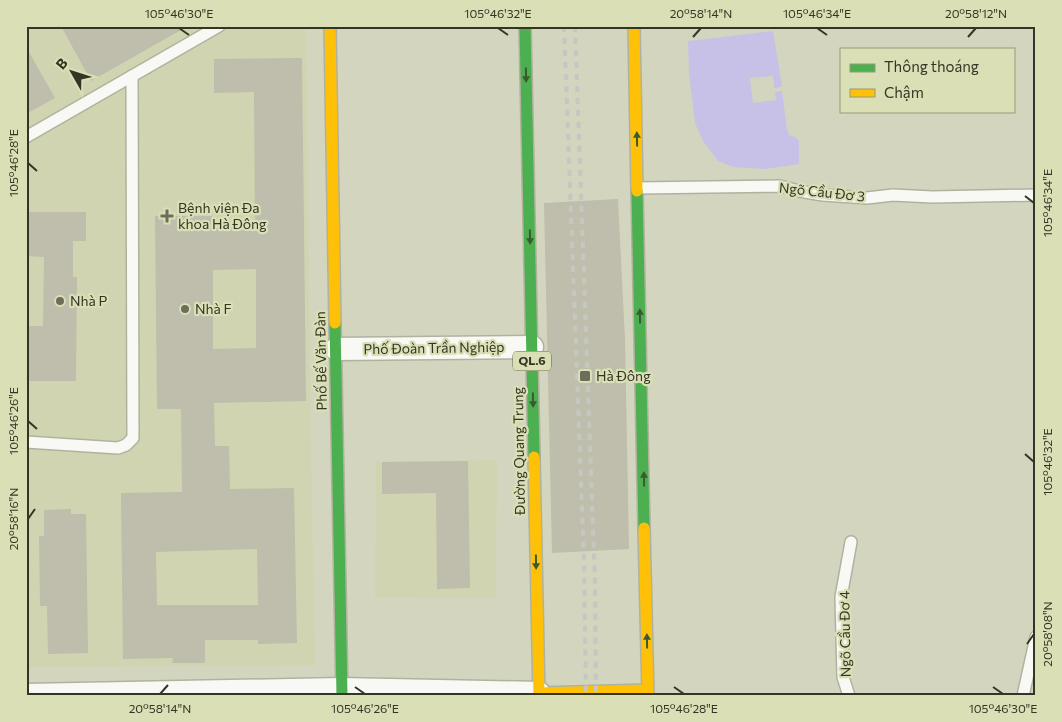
<svg xmlns="http://www.w3.org/2000/svg" width="1062" height="722" font-family="Commissioner,sans-serif">
  <style>
    .built { fill: #d1d4b0 }
    .water { fill: #c8c1e7 }
    .building { fill: #bfbdab; fill-rule: evenodd }
    .lines { fill: none; stroke-linecap: round; stroke-linejoin: round }
    .lane-casing { stroke: #b0b2a0; stroke-width: 14 }
    .street-casing { stroke: #b0b2a0; stroke-width: 25 }
    .fast-casing { stroke: #b0b2a0; stroke-width: 14 }
    .slow-casing { stroke: #b0b2a0; stroke-width: 14 }
    .lane { stroke: #f8f9f5; stroke-width: 11 }
    .street { stroke: #f8f9f5; stroke-width: 22 }
    .fast { stroke: #4caf50; stroke-width: 11 }
    .slow { stroke: #ffc107; stroke-width: 11 }
    .rail { stroke: #c6c7c1; stroke-width: 4; stroke-dasharray: 6 6; stroke-linecap: butt }
    .oneway { fill: #3b5a32 }
    .ticks { fill: none; stroke: #343625; stroke-width: 2 }
    .poi-dot { fill: #6c6e5b; stroke: #dbdfb5; stroke-width: 2 }
    .labels { text-anchor: middle; stroke-width: 4.5; stroke-linejoin: round; paint-order: stroke }
    .shield { fill: #dbdfb5; stroke: #666950; stroke-width: 1 }
    .shield-label { font-size: 12px; font-weight: bold; fill: #343625 }
    .street-label { font-size: 14px; fill: #343625; stroke: #dbdfb5 }
    .poi-label { font-size: 14px; fill: #343625; stroke: #dbdfb5; text-anchor: start }
    .neatline { fill: none; stroke: #343625; stroke-width: 2 }
    .ticks-label { font-size: 12px; text-anchor: middle; fill: #343625 }
  </style>
  <rect width="100%" height="100%" fill="#d3d5bf"/>
  <g class="built">
    <path d="M26,26H306L310,406L315,665L26,667Z"/>
    <path d="M497,460L496,598L375,597L376,461L382,462Z"/>
  </g>
  <path class="water" d="M773,31L782,85L781,87L774,88L773,76L750,78L753,103L776,100L775,92L782,91L787,129L789,135L795,137L799,141V164L765,169L733,167L718,161L703,141L695,123L689,73L688,41Z"/>
  <g class="building">
    <path d="M61,26H188L91,81Z"/>
    <path d="M26,47L55,98L26,114Z"/>
    <path d="M302,58L306,401L214,403L215,446H229L230,489L294,488L297,643L258,644V640H205V663H172L173,658L123,659L121,493L182,492L181,409H157L155,216H212V228L255,227L254,92L214,93V59ZM256,269V348L213,349V270ZM257,549L258,605H157L156,552Z"/>
    <path d="M618,199L625,340L629,549L552,553L544,203Z"/>
    <path d="M26,212H86V241H73V277H77L76,381H26V326H43L44,257L26,256Z"/>
    <path d="M468,461L470,588L437,589L436,493L382,494V462Z"/>
    <path d="M71,509V514H86L88,653L48,654L47,606H40L39,536H44V510Z"/>
  </g>
  <g class="lines">
    <g class="lane-casing">
      <g id="lane">
        <path d="M26,137L219,26"/>
        <path d="M638,188L780,186L799,191L823,195L867,198L893,195L932,197L1036,195"/>
        <path d="M26,442L118,448L126,445L133,438L132,76"/>
        <path d="M849,696L843,677L841,597L851,542"/>
        <path d="M1023,696L1036,637"/>
      </g>
    </g>
    <g class="street-casing">
      <g id="street">
        <path d="M336,349L532,347"/>
        <path d="M26,695L341,689L539,693"/>
      </g>
    </g>
    <g class="fast-casing">
      <g id="fast">
        <path d="M525,26L534,457"/>
        <path d="M637,191L644,528"/>
        <path d="M335,323L342,696"/>
      </g>
    </g>
    <g class="slow-casing">
      <g id="slow">
        <path d="M330,26L335,323"/>
        <path d="M634,26L637,191"/>
        <path d="M534,457L539,696"/>
        <path d="M644,528L648,696"/>
        <path d="M539,693L648,690"/>
      </g>
    </g>
    <use href="#lane" class="lane"/>
    <use href="#street" class="street"/>
    <use href="#fast" class="fast"/>
    <use href="#slow" class="slow"/>
    <g class="rail">
      <path d="M564,26L584,562L586,696"/>
      <path d="M575,26L595,582L596,696"/>
    </g>
  </g>
  <defs><path id="oneway-solid" d="M-6-.8H1V-3.2L6.5 0L1 3.2V.8H-6Z" transform="scale(1.25)"/></defs>
  <g class="oneway">
    <use href="#oneway-solid" transform="translate(526 75) rotate(89)"/>
    <use href="#oneway-solid" transform="translate(637 139) rotate(-91)"/>
    <use href="#oneway-solid" transform="translate(530 237) rotate(89)"/>
    <use href="#oneway-solid" transform="translate(640 316) rotate(-91)"/>
    <use href="#oneway-solid" transform="translate(533 400) rotate(89)"/>
    <use href="#oneway-solid" transform="translate(644 479) rotate(-91)"/>
    <use href="#oneway-solid" transform="translate(536 562) rotate(89)"/>
    <use href="#oneway-solid" transform="translate(647 641) rotate(-91)"/>
  </g>
  <path class="ticks" d="M179,28L189,35M498,28L508,35M817,28L827,35M693,37L701,28M968,37L976,28M28,163L37,171M1025,196L1034,203M28,421L37,429M1025,454L1034,462M28,519L35,509M1027,644L1034,634M355,687L365,694M674,687L684,694M993,687L1003,694M160,694L168,685"/>
  <g class="poi-dot">
    <path d="M164.5 208.5h5v5h5v5h-5v5h-5v-5h-5v-5h5z"/>
    <circle cx="60" cy="301" r="5"/>
    <circle cx="185" cy="309" r="5"/>
    <rect x="579" y="370" width="12" height="12" rx="2.5"/>
  </g>
  <g class="labels">
    <rect class="shield" x="513" y="351.5" width="38" height="19" rx="4"/>
    <g class="shield-label">
      <text x="532" y="365">QL.6</text>
    </g>
    <g class="street-label">
      <text transform="translate(822 192) rotate(6)" y="5">Ngõ Cầu Đơ 3</text>
      <text transform="translate(434 348) rotate(-1)" y="5">Phố Đoàn Trần Nghiệp</text>
      <text transform="translate(321 361) rotate(-91)" y="5">Phố Bế Văn Đàn</text>
      <text transform="translate(519 451) rotate(-91)" y="5">Đường Quang Trung</text>
      <text transform="translate(845 634) rotate(-91)" y="5">Ngõ Cầu Đơ 4</text>
    </g>
    <g class="poi-label">
      <text x="178" y="213">Bệnh viện Đa<tspan x="178" dy="16">khoa Hà Đông</tspan></text>
      <text x="70" y="306">Nhà P</text>
      <text x="195" y="314">Nhà F</text>
      <text x="596" y="381">Hà Đông</text>
    </g>
  </g>
  <rect width="1062" height="722" fill="none" stroke="#dbdfb5" stroke-width="55"/>
  <rect x="840" y="48" width="175" height="65" fill="#dbdfb5" stroke="#989b7b"/>
  <rect x="850" y="64" width="25" height="8" fill="#4caf50" stroke="#989b7b"/>
  <text x="884" y="72" font-size="15" fill="#343625">Thông thoáng</text>
  <rect x="850" y="89" width="25" height="8" fill="#ffc107" stroke="#989b7b"/>
  <text x="884" y="98" font-size="15" fill="#343625">Chậm</text>
  <g transform="translate(72 72) rotate(309)" stroke="#dbdfb5" stroke-width="4" paint-order="stroke">
  <path d="M0-4L9 19L0 12L-9 19Z" fill="#343625"/>
  <text y="-8" font-size="14" font-weight="bold" text-anchor="middle" fill="#343625">B</text>
  </g>
  <rect x="28" y="28" width="1006" height="666" class="neatline"/>
  <g class="ticks-label">
    <text x="179" y="18">105°46'30"E</text>
    <text x="498" y="18">105°46'32"E</text>
    <text x="701" y="18">20°58'14"N</text>
    <text x="817" y="18">105°46'34"E</text>
    <text x="976" y="18">20°58'12"N</text>
    <text transform="translate(14 163) rotate(-90)" y="4">105°46'28"E</text>
    <text transform="translate(1048 203) rotate(-90)" y="4">105°46'34"E</text>
    <text transform="translate(14 421) rotate(-90)" y="4">105°46'26"E</text>
    <text transform="translate(1048 462) rotate(-90)" y="4">105°46'32"E</text>
    <text transform="translate(14 519) rotate(-90)" y="4">20°58'16"N</text>
    <text transform="translate(1048 634) rotate(-90)" y="4">20°58'08"N</text>
    <text x="160" y="713">20°58'14"N</text>
    <text x="365" y="713">105°46'26"E</text>
    <text x="684" y="713">105°46'28"E</text>
    <text x="1003" y="713">105°46'30"E</text>
  </g>
</svg>
